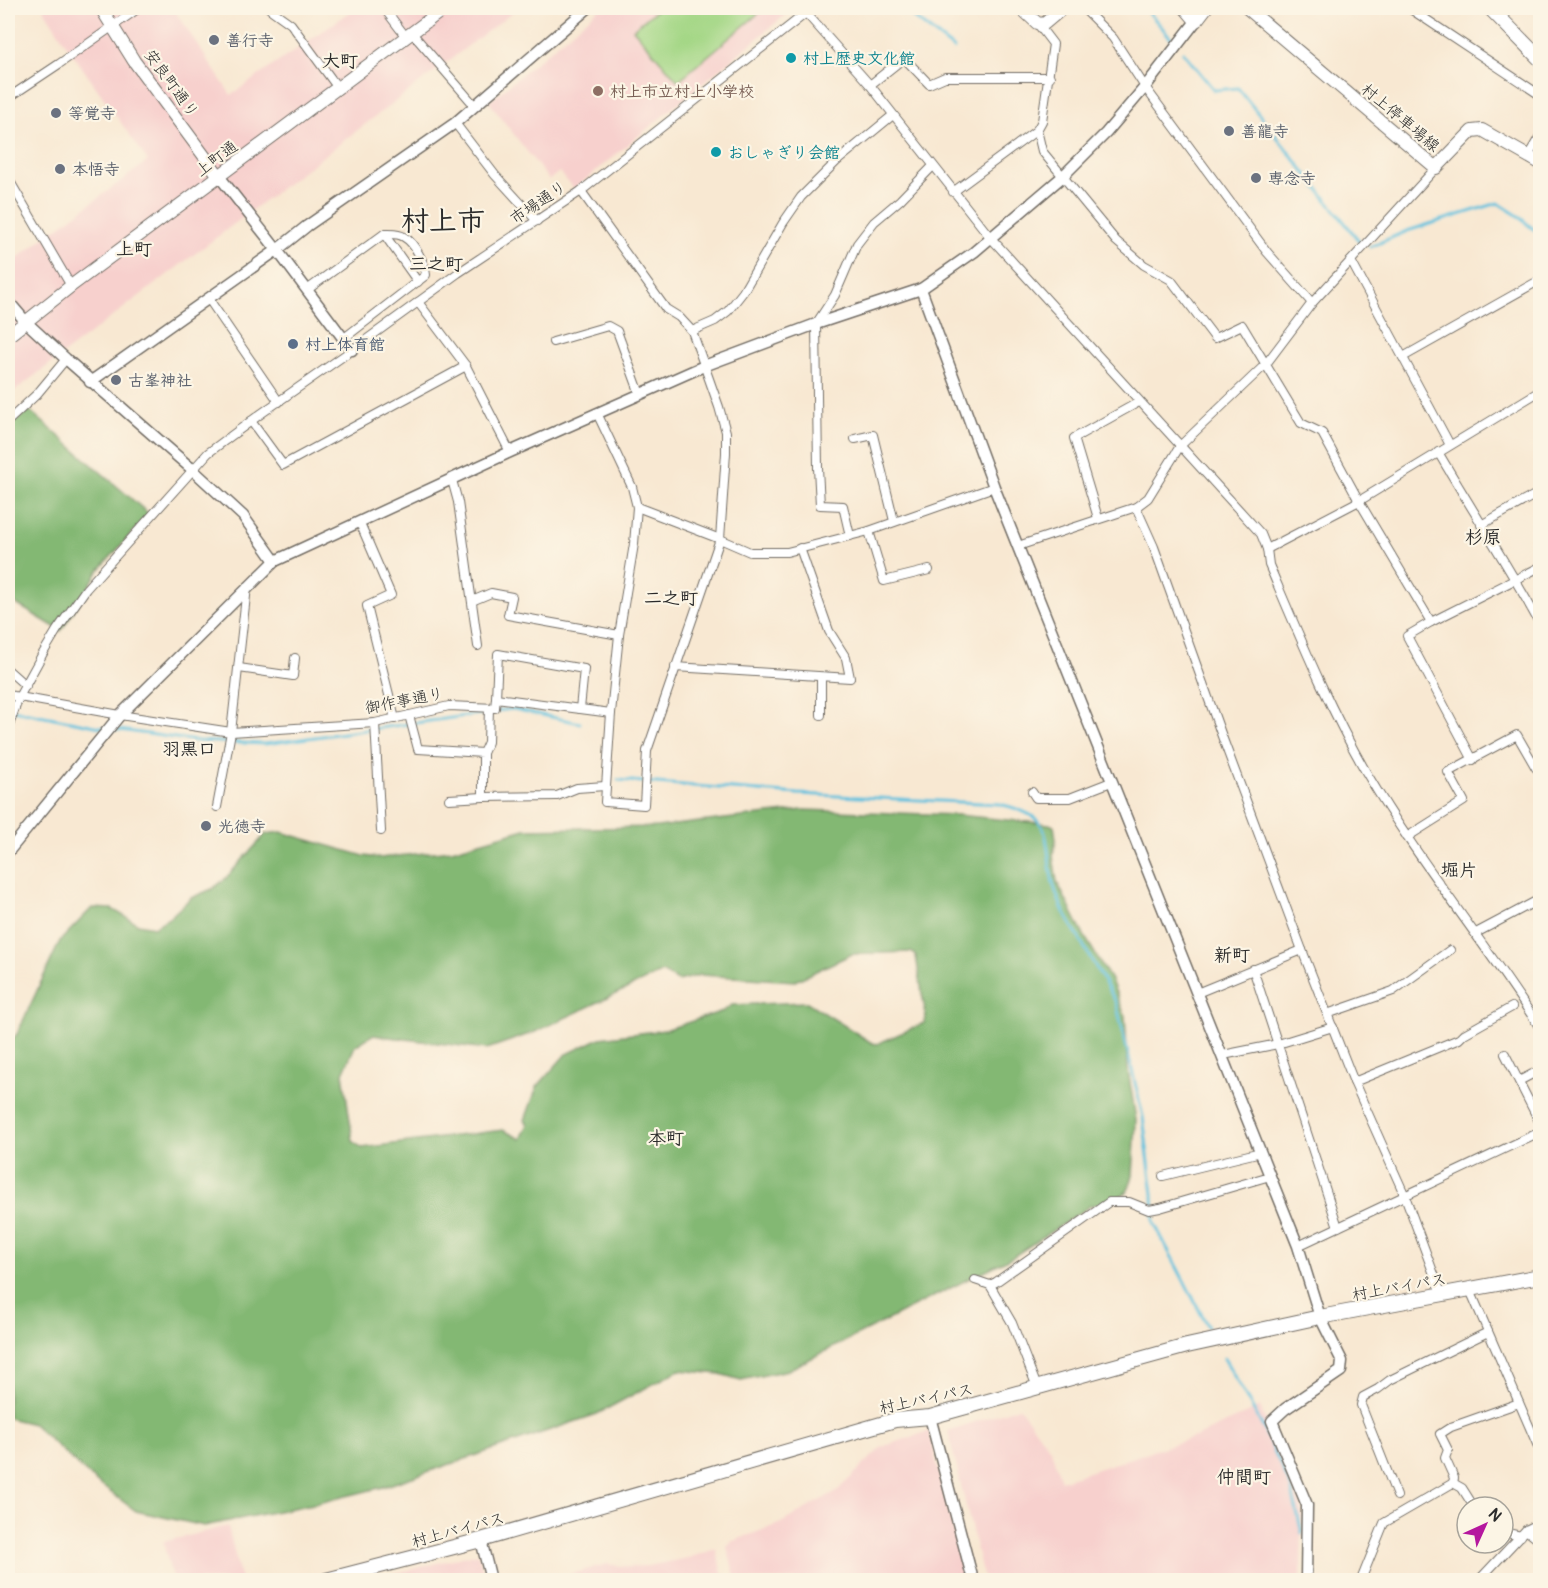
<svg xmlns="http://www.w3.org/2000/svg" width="1548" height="1588" font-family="Pangolin,'Klee One',sans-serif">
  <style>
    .built { fill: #f7d0cd }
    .green { fill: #a4d786; stroke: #688158; stroke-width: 1.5 }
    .forest { fill: #83b873; stroke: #57724f; stroke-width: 1.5; fill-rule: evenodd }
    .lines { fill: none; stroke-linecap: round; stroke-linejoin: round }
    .stream { stroke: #60c1de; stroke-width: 3 }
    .minor-casing { stroke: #736d65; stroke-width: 10 }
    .tertiary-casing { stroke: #736d65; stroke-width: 13 }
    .secondary-casing { stroke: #736d65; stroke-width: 14 }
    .primary-casing { stroke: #736d65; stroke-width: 16 }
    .trunk-casing { stroke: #736d65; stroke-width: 16 }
    .minor { stroke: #fff; stroke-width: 8 }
    .tertiary { stroke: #fff; stroke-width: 10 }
    .secondary { stroke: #fff; stroke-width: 12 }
    .primary { stroke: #fff; stroke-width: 14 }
    .trunk { stroke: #fff; stroke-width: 14 }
    .worship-dot { fill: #6b7280; stroke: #fcf5e5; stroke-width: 2 }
    .culture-dot { fill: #0f9aa8; stroke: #fcf5e5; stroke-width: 2 }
    .education-dot { fill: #8d6e63; stroke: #fcf5e5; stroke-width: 2 }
    .service-dot { fill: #5c6f8a; stroke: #fcf5e5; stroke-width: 2 }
    .labels { text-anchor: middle; stroke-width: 4.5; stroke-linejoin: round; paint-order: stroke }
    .worship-label { font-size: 16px; font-weight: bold; fill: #5b616d; stroke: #fcf5e5; text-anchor: start }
    .culture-label { font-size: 16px; font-weight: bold; fill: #0d838f; stroke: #fcf5e5; text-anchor: start }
    .street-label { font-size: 16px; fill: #2b2b2b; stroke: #fcf5e5 }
    .education-label { font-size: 16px; font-weight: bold; fill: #785e54; stroke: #fcf5e5; text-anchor: start }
    .service-label { font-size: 16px; font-weight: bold; fill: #4e5e75; stroke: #fcf5e5; text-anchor: start }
    .neighbourhood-label { font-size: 18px; font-weight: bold; fill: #2b2b2b; stroke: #fcf5e5 }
    .town-label { font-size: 28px; font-weight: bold; fill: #2b2b2b; stroke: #fcf5e5 }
  </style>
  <rect width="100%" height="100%" fill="#fcf5e5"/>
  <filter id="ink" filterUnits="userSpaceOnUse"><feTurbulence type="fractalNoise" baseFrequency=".0167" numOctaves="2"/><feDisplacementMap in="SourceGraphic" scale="12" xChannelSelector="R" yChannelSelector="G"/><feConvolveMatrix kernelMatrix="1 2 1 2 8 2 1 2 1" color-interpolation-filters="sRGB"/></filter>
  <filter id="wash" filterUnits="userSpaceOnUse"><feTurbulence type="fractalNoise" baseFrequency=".008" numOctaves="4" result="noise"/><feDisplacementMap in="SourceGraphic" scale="24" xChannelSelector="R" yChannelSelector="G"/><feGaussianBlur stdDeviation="1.35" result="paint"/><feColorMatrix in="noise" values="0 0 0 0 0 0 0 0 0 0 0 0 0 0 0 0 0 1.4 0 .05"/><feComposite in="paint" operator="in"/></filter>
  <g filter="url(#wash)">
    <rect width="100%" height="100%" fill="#f8e8d2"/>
    <g class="built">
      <path d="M43,8H173L231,95L356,8H518L8,396V265L148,161L67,46Z"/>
      <path d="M600,8H794L574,189L559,172L549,180L489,102Z"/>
      <path d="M1019,1407L1051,1450L1061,1481L1198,1436L1260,1407L1302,1507L1301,1580H984L948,1431Z"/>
      <path d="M929,1431L965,1580H736L727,1547L731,1542L781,1523L837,1491L882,1447Z"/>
      <path d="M228,1526L241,1580H173L163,1542Z"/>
      <path d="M716,1549L724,1580H549L607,1564L629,1567L648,1566L688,1558Z"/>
      <path d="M478,1553L485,1580H367L373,1579Z"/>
    </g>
    <path class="green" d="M659,8H765L678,81L633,29Z"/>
    <g class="forest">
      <path d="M29,410L149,514L99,570L61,631L8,599V427Z"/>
      <path d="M803,810L957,815L1049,824L1054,826L1056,839L1053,856L1057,882L1082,932L1111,980L1125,1016L1128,1070L1136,1120L1133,1176L1127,1192L1117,1198L1090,1206L1014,1256L788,1370L741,1380L720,1374L679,1370L597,1414L383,1487L318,1503L204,1526L136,1511L94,1480L33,1424L8,1418V1044L17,1034L60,941L92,908L112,909L138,924L154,927L169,918L191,898L212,889L225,879L266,834L281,832L364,856L380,858L452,850L525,829L657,827ZM911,952L916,956L926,1017L924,1023L877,1044L872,1043L807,1002L732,1005L723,1011L665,1030L600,1038L565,1055L537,1087L525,1120L528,1124L521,1139L503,1130L362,1148L353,1141L343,1073L355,1046L372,1035L487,1049L535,1032L662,972L678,981L700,975L795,981L852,954Z"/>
    </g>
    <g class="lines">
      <g class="stream">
        <path d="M902,8L954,49"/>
        <path d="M1145,8L1172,39"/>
        <path d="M1183,52L1214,90L1238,88L1360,242"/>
        <path d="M1370,247L1407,231L1498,203L1517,215L1540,235"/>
        <path d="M8,709L106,728"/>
        <path d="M496,711L513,709L580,723"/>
        <path d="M113,729L197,741L265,744L487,713"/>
        <path d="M618,780L798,794L1000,804C1051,817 1044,827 1051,873C1053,887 1058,899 1064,912L1116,1002L1143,1117L1153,1194L1154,1223L1208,1327"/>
        <path d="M1224,1358L1264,1429L1291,1487L1302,1533"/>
      </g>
    </g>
  </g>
  <g filter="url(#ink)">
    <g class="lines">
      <g class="minor-casing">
        <g id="minor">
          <path d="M384,8L406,37"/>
          <path d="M1083,8L1113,38L1145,87L1267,252L1312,303"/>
          <path d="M1409,8L1540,95"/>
          <path d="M270,9L291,24L338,88"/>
          <path d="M412,33L475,106"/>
          <path d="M870,85L904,58L929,84L945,77H1050"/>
          <path d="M8,98L59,64L139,8"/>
          <path d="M455,123L495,175L537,221"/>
          <path d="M1037,130L1042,151L1116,241L1144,265L1171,280L1215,338L1242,325L1301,423L1322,433L1359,501L1431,622L1540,567"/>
          <path d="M1528,156L1540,136"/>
          <path d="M8,178L71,286"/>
          <path d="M581,191L666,309L679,317L692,331L719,407L726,432V453L720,539L647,751L644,805L605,802L611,713L619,635L634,544L637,507L632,487L597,413"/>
          <path d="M953,192L1037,130L1042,121L1053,44L1037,23"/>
          <path d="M384,234L418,282"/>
          <path d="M1351,261L1450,445"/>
          <path d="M307,290L384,234C391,234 398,233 404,237C415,243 425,264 426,275L343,339"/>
          <path d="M208,298L279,402"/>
          <path d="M418,302L466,366L510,452"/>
          <path d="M692,331L715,321L728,311L743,292L783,223L801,197L836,162L893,115"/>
          <path d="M553,342L608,326L617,331L640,394"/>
          <path d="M1403,357L1540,280"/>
          <path d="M8,421L37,394L66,359"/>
          <path d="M251,421L283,465L466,366"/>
          <path d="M855,439L873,435L894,521"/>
          <path d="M1438,452C1472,510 1508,565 1540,624"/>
          <path d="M452,480L458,502L478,646"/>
          <path d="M637,507L720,539L750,552H787L869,531L994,487"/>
          <path d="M1136,507L1154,547L1223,739L1302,950L1354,1082L1405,1196L1442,1296"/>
          <path d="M1098,518L1074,438L1139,402"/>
          <path d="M360,523L391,595L367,606L395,719"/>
          <path d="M1481,525L1540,492"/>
          <path d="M869,531L884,581L929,570"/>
          <path d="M850,536L843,506L820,505L818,468L816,324L835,295L857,244L874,222L900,200L932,167"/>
          <path d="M1018,546L1136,507L1148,498L1180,446L1266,364L1312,303L1436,168"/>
          <path d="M1267,549L1359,501L1540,391"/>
          <path d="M472,601L491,593L512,597L508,615L619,635"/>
          <path d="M1431,622L1407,636L1473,760"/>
          <path d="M675,667L850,678L846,658L829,631L800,548"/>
          <path d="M239,668L293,676L295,658"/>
          <path d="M8,670L26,686"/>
          <path d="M821,677V715"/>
          <path d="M8,695L120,715L231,732L375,723L449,706L495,708L496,698L611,713"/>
          <path d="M496,698L498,654L584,669L580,709"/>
          <path d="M409,715L418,749L483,753V797L557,796L577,788L605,786"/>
          <path d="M375,723L381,831"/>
          <path d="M8,728L19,697L42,655L57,630L86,589L208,453L262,413L352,350L458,273L581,191L806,13L870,85L990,237L1261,534L1267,549L1269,565C1299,635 1328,706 1366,772C1418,861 1484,941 1540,1028"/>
          <path d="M483,753L488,742L489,708"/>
          <path d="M1032,792L1036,798H1070L1111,782"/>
          <path d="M449,799L483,797"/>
          <path d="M217,807L231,732L247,587"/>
          <path d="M1407,837L1464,801L1448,772L1517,735L1536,768L1540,765"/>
          <path d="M1476,933L1540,899"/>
          <path d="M1253,969L1338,1227"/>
          <path d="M1197,993L1302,950"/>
          <path d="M1327,1014L1393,991L1450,950"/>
          <path d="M1505,1054L1540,1123"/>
          <path d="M1223,1055L1278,1044L1333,1027"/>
          <path d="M1519,1081L1540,1070"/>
          <path d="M1354,1082L1459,1039L1464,1034L1512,1007"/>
          <path d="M1163,1176L1261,1152"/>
          <path d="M1298,1246L1540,1132"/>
          <path d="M975,1280L990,1285L996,1282L1109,1202H1129L1149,1210L1160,1208L1270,1176"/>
          <path d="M990,1285L1012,1323L1037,1387"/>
          <path d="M1470,1290L1540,1451"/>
          <path d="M1453,1483L1454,1478L1445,1458L1448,1450L1440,1434L1451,1427L1519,1403"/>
          <path d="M1397,1496L1361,1405L1363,1397L1378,1389L1390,1380L1488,1332"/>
          <path d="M1526,1530L1540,1523"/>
          <path d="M1503,1532L1521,1536"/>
          <path d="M1361,1580L1384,1523L1453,1483L1462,1488L1474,1507"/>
          <path d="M1479,1580L1526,1530L1540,1541"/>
        </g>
      </g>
      <g class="tertiary-casing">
        <g id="tertiary">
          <path d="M806,13L807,8"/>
          <path d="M219,176L277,250L352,350"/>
          <path d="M921,289L994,487L1298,1246L1320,1317L1342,1361L1341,1371L1285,1409L1272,1421L1307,1505L1306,1580"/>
          <path d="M8,301L26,322L66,359L193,470L243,516L275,561"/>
          <path d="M90,382L277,250L307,226L455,123L588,8"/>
          <path d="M8,852L120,715L275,561L510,452L704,366L816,324L921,289L974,252L1062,177L1106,133L1145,87L1196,21"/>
          <path d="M930,1417L973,1580"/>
          <path d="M481,1540L491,1580"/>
        </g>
      </g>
      <g class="secondary-casing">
        <g id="secondary">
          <path d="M101,8L134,61L219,176"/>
          <path d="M1021,8L1037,23L1044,24L1063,8"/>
          <path d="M1185,8L1196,21L1206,8"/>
          <path d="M1247,8L1436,168L1472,131L1482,130L1540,163"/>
          <path d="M8,336L71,286L445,8"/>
        </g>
      </g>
      <g class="primary-casing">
        <path id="primary" d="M1490,8L1540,59"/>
      </g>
      <g class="trunk-casing">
        <path id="trunk" d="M326,1580L481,1540L895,1420L930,1417L1187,1346L1320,1317L1540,1276"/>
      </g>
      <use href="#minor" class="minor"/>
      <use href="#tertiary" class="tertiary"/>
      <use href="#secondary" class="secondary"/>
      <use href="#primary" class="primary"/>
      <use href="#trunk" class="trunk"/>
    </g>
  </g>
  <g class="worship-dot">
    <circle cx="214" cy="40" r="6"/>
    <circle cx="56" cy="113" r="6"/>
    <circle cx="1229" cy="131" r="6"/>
    <circle cx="60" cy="169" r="6"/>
    <circle cx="1256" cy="178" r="6"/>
    <circle cx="116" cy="380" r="6"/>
    <circle cx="206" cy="826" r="6"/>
  </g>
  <g class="culture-dot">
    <circle cx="791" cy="58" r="6"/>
    <circle cx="716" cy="152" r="6"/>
  </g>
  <circle class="education-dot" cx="598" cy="91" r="6"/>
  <circle class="service-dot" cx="293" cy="344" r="6"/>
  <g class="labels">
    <g class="worship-label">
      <text x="226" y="46">善行寺</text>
      <text x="68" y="119">等覚寺</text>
      <text x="1241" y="137">善龍寺</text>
      <text x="72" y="175">本悟寺</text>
      <text x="1268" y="184">専念寺</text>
      <text x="128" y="386">古峯神社</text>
      <text x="218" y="832">光徳寺</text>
    </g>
    <g class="culture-label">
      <text x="803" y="64">村上歴史文化館</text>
      <text x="728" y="158">おしゃぎり会館</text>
    </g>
    <g class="street-label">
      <text transform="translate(172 83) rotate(54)" y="6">安良町通り</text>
      <text transform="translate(1401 117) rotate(40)" y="6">村上停車場線</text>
      <text transform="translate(216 158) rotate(-37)" y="6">上町通</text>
      <text transform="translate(538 202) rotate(-34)" y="6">市場通り</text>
      <text transform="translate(404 700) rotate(-11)" y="6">御作事通り</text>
      <text transform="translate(1399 1286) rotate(-10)" y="6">村上バイパス</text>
      <text transform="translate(926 1398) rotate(-12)" y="6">村上バイパス</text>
      <text transform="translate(458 1529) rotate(-15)" y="6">村上バイパス</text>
    </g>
    <g class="education-label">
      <text x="610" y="97">村上市立村上小学校</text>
    </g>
    <g class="service-label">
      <text x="305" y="350">村上体育館</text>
    </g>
    <g class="neighbourhood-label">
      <text x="340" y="67">大町</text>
      <text x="134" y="255">上町</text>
      <text x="436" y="270">三之町</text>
      <text x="1483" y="543">杉原</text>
      <text x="671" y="604">二之町</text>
      <text x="189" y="755">羽黒口</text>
      <text x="1459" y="876">堀片</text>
      <text x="1232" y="961">新町</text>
      <text x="666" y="1144">本町</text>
      <text x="1244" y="1483">仲間町</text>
    </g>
    <g class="town-label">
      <text x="443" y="230">村上市</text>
    </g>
  </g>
  <rect width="1548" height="1588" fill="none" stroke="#fcf5e5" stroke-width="30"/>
  <g transform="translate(1485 1525) rotate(45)"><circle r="28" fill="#fcf5e5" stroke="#a8a49b" stroke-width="1.5"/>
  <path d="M0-4.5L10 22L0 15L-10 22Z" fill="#b5179e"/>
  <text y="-9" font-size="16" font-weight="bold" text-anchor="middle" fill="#2b2b2b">N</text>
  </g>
</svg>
